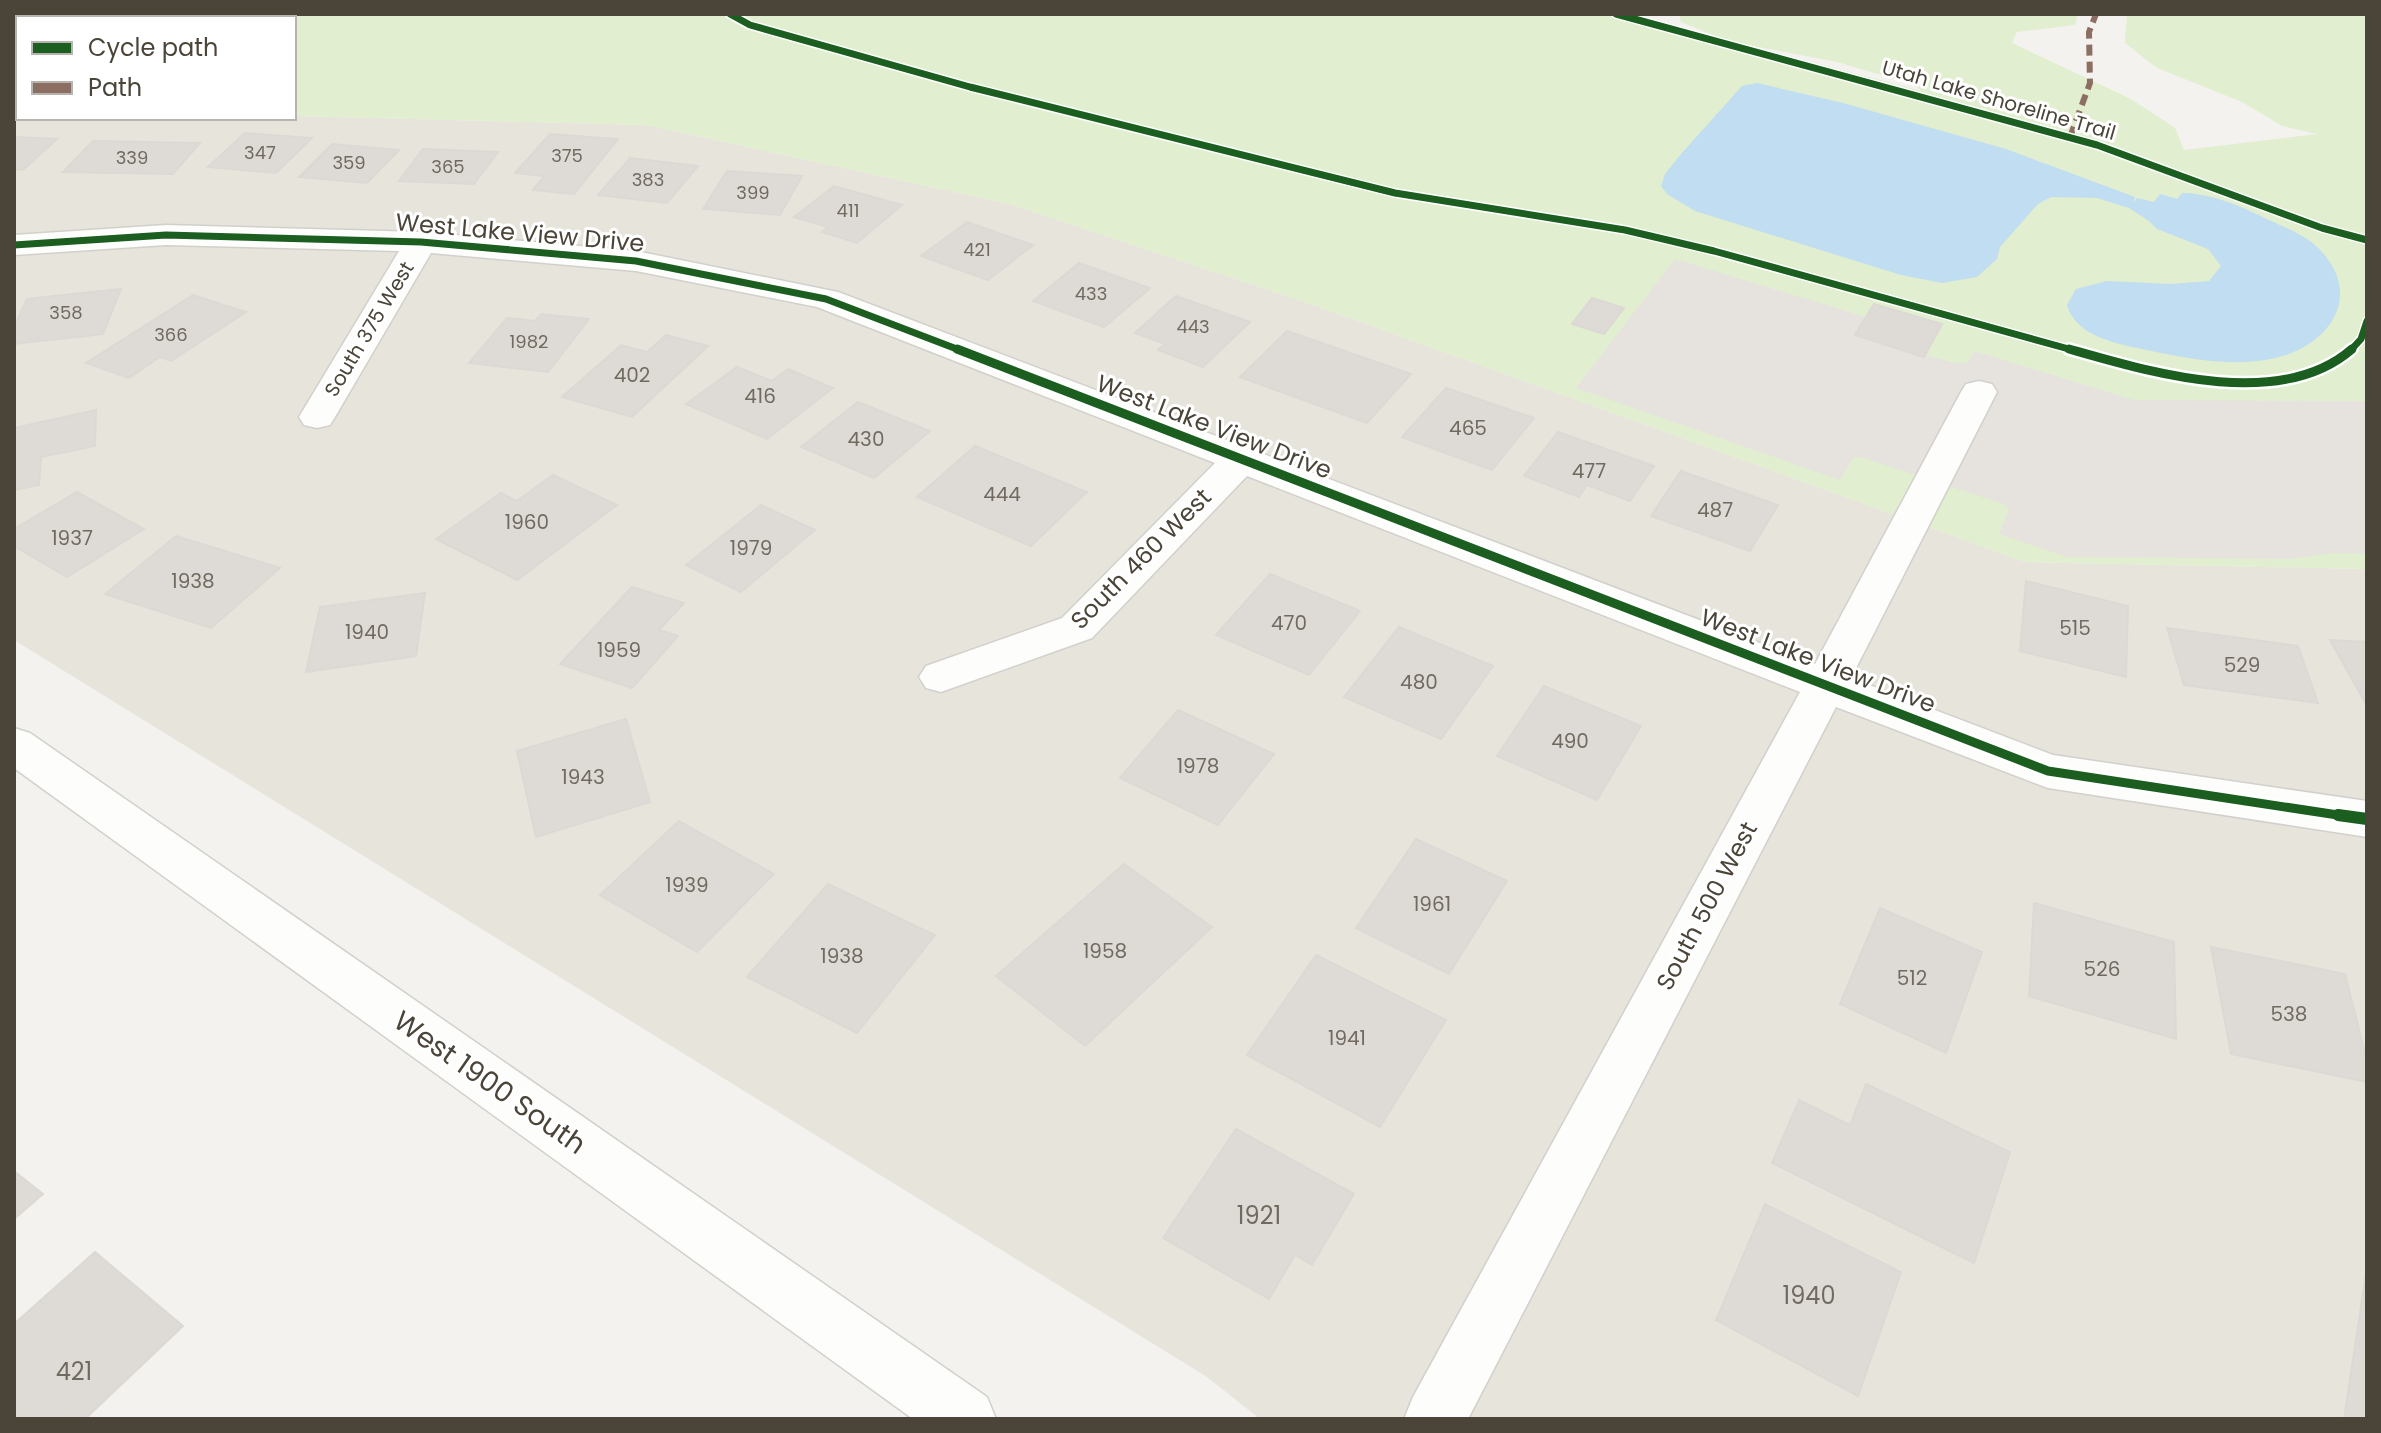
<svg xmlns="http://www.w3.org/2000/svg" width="2381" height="1433" font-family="Poppins,sans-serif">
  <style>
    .residential { fill: #e7e4dc }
    .green { fill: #e1eecf; fill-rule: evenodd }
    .parking { fill: #e6e3df }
    .water { fill: #c0ddf1 }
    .building { fill: #dedbd6; stroke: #dcd9d4; stroke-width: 2 }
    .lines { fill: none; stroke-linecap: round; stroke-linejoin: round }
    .minor-casing { stroke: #d2d0cb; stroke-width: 3 }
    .tertiary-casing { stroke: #d2d0cb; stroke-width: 3 }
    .minor { fill: #fdfdfc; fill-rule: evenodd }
    .tertiary { fill: #fdfdfc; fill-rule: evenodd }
    .quiet { stroke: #8d6e63; stroke-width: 6; stroke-dasharray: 11 6; stroke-linecap: butt }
    .cycleway-far2-casing { stroke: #fff; stroke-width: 10 }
    .cycleway-far1-casing { stroke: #fff; stroke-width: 14 }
    .cycleway-casing { stroke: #fff; stroke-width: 17 }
    .cycleway-far2 { stroke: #1b5e20; stroke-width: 7 }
    .cycleway-far1 { stroke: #1b5e20; stroke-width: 9 }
    .cycleway { stroke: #1b5e20; stroke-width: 12 }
    .labels { text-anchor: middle; stroke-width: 6; stroke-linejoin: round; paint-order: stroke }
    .far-number-label { font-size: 18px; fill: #706a61 }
    .far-street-label { font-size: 20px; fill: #4b4439; stroke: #fff }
    .number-label { font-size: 20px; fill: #706a61 }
    .street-label { font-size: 24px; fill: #4b4439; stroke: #fff }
    .near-number-label { font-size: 24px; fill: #706a61 }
    .near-street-label { font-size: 28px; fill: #4b4439; stroke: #fff }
  </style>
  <rect width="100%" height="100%" fill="#f4f2ee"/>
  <path class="residential" d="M14,108H18V118L294,116L646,125L1010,204L1308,303L2025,562L2367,569V1419H1260L1207,1377L14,640Z"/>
  <path class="green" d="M94,14H1633L1718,37L1681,22L1679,14H2078L2075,25L2017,32L2012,43L2131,99L2175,128L2184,150L2317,134L2282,126L2242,102L2157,68L2125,43L2127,14H2367V569L2025,562L1308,303L1010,204L646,125L294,116V18H85ZM1748,45L1837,62L1912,84L1922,91Z"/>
  <path class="parking" d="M1675,259L1866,317L1856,336L1958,364L1967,363L1974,351L2134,400L2367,401V554L2333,553L2290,559L2068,557L1999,534L2009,509L2006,505L1861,457L1853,458L1840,480L1576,388Z"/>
  <path class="water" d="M1757,83L1843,103L2006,149L2135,197L2133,203L2137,198L2154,202L2160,194L2177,199L2182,193C2215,194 2240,206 2269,220C2286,228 2308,236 2321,251C2364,297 2328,346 2275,358C2231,368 2185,358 2142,349C2114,343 2076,336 2067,305L2076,289L2107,281L2171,284L2209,281L2221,266L2208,249L2157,229L2149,221L2129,208L2097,198L2051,197L2038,204L2000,247L1997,259L1977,277L1942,283L1901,275L1695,211L1667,194L1661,186L1665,174L1681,154L1742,86Z"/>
  <g class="building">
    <path d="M245,133L312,138L276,173L208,167Z"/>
    <path d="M550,134L618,139L574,194L533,190L544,176L515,173Z"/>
    <path d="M14,137L57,139L23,170L14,169Z"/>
    <path d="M93,141L200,143L173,174L63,172Z"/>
    <path d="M332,144L399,150L367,183L299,177Z"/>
    <path d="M423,149L498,152L474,184L399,181Z"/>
    <path d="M630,158L698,166L667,203L598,195Z"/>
    <path d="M727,171L802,176L780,215L703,209Z"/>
    <path d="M834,186L902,205L857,243L822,232L828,227L794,217Z"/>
    <path d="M967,222L1033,245L988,280L921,256Z"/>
    <path d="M1079,263L1150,288L1104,327L1033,301Z"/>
    <path d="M121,289L103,334L14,344V327L27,299Z"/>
    <path d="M193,295L246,312L171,361L160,357L129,378L86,363Z"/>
    <path d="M1176,296L1250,322L1203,367L1158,350L1165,344L1135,333Z"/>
    <path d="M1592,298L1624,308L1604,334L1572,324Z"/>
    <path d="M1874,304L1942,324L1924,357L1855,335Z"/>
    <path d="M541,314L589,319L548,372L469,363L507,318L535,321Z"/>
    <path d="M1287,331L1411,374L1367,423L1240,377Z"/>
    <path d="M666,335L708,346L632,417L562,397L621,345L647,352Z"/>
    <path d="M737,367L772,381L788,369L833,388L767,439L686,404Z"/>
    <path d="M1446,388L1534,418L1492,470L1402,437Z"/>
    <path d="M858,402L930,431L874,478L801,447Z"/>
    <path d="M96,410L95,446L41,457L39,485L14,490V428Z"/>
    <path d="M1558,432L1654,466L1630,501L1587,485L1579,497L1524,476Z"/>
    <path d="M975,446L1087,492L1031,546L917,497Z"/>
    <path d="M1681,471L1778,505L1750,551L1651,516Z"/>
    <path d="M553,475L617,505L517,580L436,539L501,493L517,501Z"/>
    <path d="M77,492L144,529L67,577L14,546V529Z"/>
    <path d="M761,505L815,530L741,592L686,565Z"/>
    <path d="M176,536L280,568L211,628L105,594Z"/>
    <path d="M1270,574L1360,611L1309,675L1216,635Z"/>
    <path d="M2026,581L2128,606L2126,677L2020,651Z"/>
    <path d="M632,587L684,603L659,630L678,636L632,688L560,664Z"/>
    <path d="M425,593L416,656L306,672L320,607Z"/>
    <path d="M1399,627L1493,666L1441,739L1344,697Z"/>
    <path d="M2167,628L2298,646L2318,703L2184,685Z"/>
    <path d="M2330,640L2367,642V704H2366Z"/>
    <path d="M1544,686L1641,726L1597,800L1497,756Z"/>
    <path d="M1178,710L1274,754L1218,825L1120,778Z"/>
    <path d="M626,719L650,802L536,837L517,751Z"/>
    <path d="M679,821L774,874L697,952L600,895Z"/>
    <path d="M1416,839L1507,881L1449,974L1356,928Z"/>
    <path d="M1124,864L1212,927L1085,1046L996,976Z"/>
    <path d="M828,884L935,935L857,1033L747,977Z"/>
    <path d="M2034,903L2174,942L2176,1039L2029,996Z"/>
    <path d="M1880,908L1982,952L1946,1053L1840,1004Z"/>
    <path d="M2211,947L2345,974L2367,1061V1082L2231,1054Z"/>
    <path d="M1316,955L1446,1020L1380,1127L1247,1055Z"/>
    <path d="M1866,1084L2010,1152L1974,1263L1772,1163L1799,1100L1850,1125Z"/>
    <path d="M1236,1129L1354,1194L1312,1265L1295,1255L1269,1299L1163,1238Z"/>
    <path d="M14,1171L43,1194L14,1219Z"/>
    <path d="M1765,1204L1901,1272L1858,1396L1716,1320Z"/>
    <path d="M95,1252L183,1326L85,1419H14V1324Z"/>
    <path d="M2367,1267V1419H2344Z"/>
  </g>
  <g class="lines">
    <g class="minor-casing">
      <path id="minor" d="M166,225L421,232L636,251L838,292L1815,664L1961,392L1966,384L1979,381L1992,384L1997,392L1851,678L2053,755L2367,801V837L2048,788L1836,707L1468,1419H1404L1413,1397L1800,692L1247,476L1092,638L941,692L926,688L919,677L926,666L1062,618L1215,463L817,307L636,271L431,253L335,417L330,425L317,428L304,425L299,417L399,251L166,245L14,255V235Z"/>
    </g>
    <g class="tertiary-casing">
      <path id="tertiary" d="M14,728L30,733L987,1397L996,1419H913L14,768Z"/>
    </g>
    <use href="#minor" class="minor"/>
    <use href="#tertiary" class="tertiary"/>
    <path class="quiet" d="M2070,137L2090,83L2089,32L2096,14"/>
    <g class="cycleway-far2-casing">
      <g id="cycleway-far2">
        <path d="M730,14L750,25L970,87L1395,193L1625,230L1714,251L2076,351"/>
        <path d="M1616,14L2097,145L2322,228L2367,240"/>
        <path d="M14,245L166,235L421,242L636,261L826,299L962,351"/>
        <path d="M2350,351L2361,339L2367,321"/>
      </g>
    </g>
    <g class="cycleway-far1-casing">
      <g id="cycleway-far1">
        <path d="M957,349L2048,771L2351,817"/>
        <path d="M2069,349C2150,372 2280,412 2352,349"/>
      </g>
    </g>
    <g class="cycleway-casing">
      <path id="cycleway" d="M2338,815L2367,819"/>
    </g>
    <use href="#cycleway-far2" class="cycleway-far2"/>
    <use href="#cycleway-far1" class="cycleway-far1"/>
    <use href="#cycleway" class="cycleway"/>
  </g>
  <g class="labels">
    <g class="far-number-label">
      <text x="260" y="159">347</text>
      <text x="567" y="162">375</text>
      <text x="132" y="164">339</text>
      <text x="349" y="169">359</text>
      <text x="448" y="173">365</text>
      <text x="648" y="186">383</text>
      <text x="753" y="199">399</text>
      <text x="848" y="217">411</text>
      <text x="977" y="256">421</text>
      <text x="1091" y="300">433</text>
      <text x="66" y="319">358</text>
      <text x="1193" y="333">443</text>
      <text x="171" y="341">366</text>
      <text x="529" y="348">1982</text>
    </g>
    <g class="far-street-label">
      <text transform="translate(1999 100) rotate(16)" y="7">Utah Lake Shoreline Trail</text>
      <text transform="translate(369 329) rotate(-59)" y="7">South 375 West</text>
    </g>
    <g class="number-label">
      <text x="632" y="382">402</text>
      <text x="760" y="403">416</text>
      <text x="1468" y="435">465</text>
      <text x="866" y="446">430</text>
      <text x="1589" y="478">477</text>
      <text x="1002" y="501">444</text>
      <text x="1715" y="517">487</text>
      <text x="527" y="529">1960</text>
      <text x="72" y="545">1937</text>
      <text x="751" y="555">1979</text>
      <text x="193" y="588">1938</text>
      <text x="1289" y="630">470</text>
      <text x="2075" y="635">515</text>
      <text x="367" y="639">1940</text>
      <text x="619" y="657">1959</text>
      <text x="2242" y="672">529</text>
      <text x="1419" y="689">480</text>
      <text x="1570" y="748">490</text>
      <text x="1198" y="773">1978</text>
      <text x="583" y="784">1943</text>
      <text x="687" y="892">1939</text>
      <text x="1432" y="911">1961</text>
      <text x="1105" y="958">1958</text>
      <text x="842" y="963">1938</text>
      <text x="2102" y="976">526</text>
      <text x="1912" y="985">512</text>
      <text x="2289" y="1021">538</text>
      <text x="1347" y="1045">1941</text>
    </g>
    <g class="street-label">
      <text transform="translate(520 233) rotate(5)" y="8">West Lake View Drive</text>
      <text transform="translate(1214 427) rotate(21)" y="8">West Lake View Drive</text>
      <text transform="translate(1141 559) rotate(-45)" y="8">South 460 West</text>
      <text transform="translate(1818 661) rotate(21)" y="8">West Lake View Drive</text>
      <text transform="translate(1707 906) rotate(-62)" y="8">South 500 West</text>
    </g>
    <g class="near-number-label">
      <text x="1259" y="1224">1921</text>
      <text x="1809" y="1304">1940</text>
      <text x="74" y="1380">421</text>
    </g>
    <g class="near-street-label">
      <text transform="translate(490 1082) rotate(35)" y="10">West 1900 South</text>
    </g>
  </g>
  <rect width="2381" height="1433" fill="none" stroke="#4b4439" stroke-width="32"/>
  <rect x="16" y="16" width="280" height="104" fill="#ffffff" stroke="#b7b4b0" stroke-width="2"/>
  <rect x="32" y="42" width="40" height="12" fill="#1b5e20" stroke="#b7b4b0" stroke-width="2"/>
  <text x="88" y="56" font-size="24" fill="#4b4439">Cycle path</text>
  <rect x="32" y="82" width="40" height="12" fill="#8d6e63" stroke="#b7b4b0" stroke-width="2"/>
  <text x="88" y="96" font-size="24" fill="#4b4439">Path</text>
</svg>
